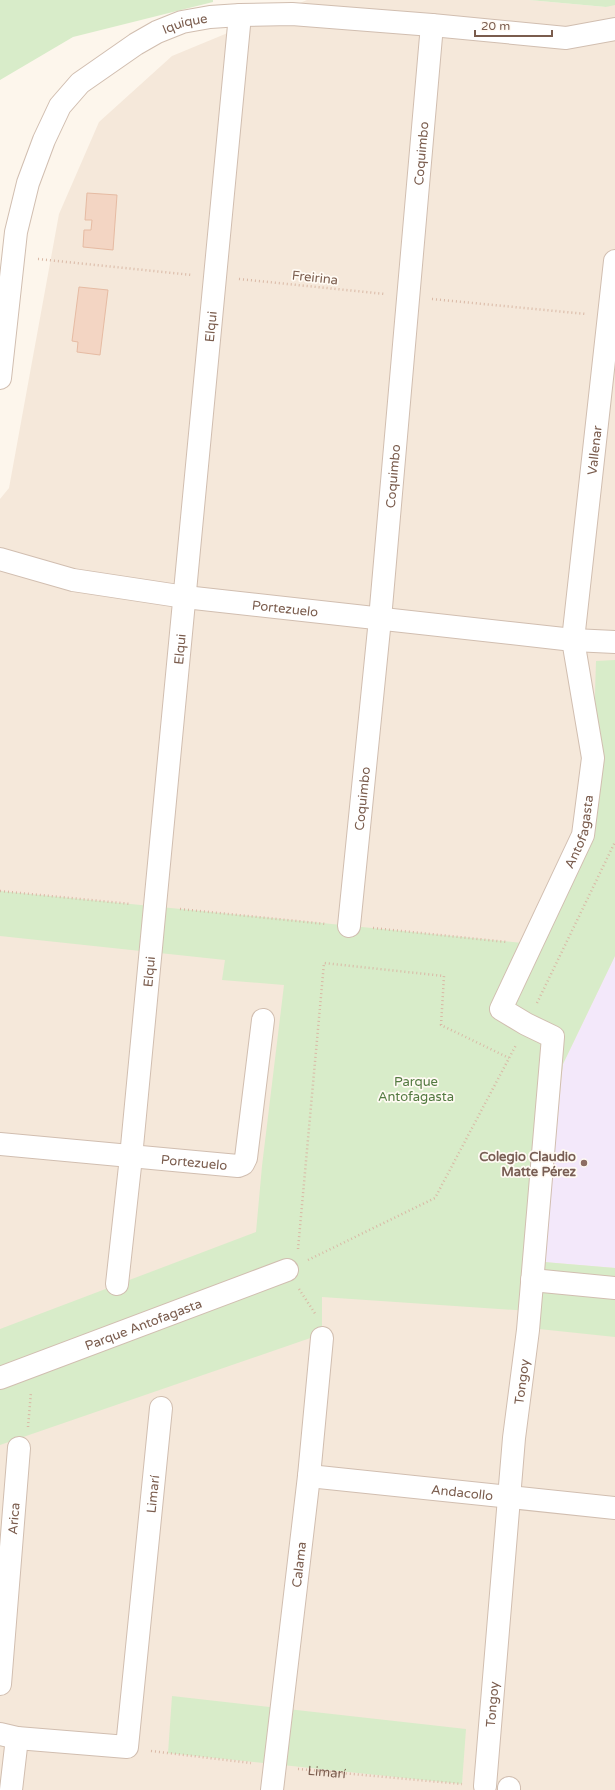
<svg xmlns="http://www.w3.org/2000/svg" width="615" height="1790" font-family="'Varela Round',sans-serif">
  <style>
    .residential { fill: #f5e8da }
    .education { fill: #f3e8fa }
    .green { fill: #d8ecc9 }
    .building { fill: #f3d5c3; stroke: #e6bba3 }
    .lines { fill: none; stroke-linecap: round; stroke-linejoin: round }
    .minor-casing { stroke: #d1beb0; stroke-width: 24 }
    .path { stroke: #d9b8a5; stroke-width: 2.5; stroke-dasharray: 1 3; stroke-linecap: butt }
    .minor { stroke: #fff; stroke-width: 22 }
    .education-dot { fill: #8d6e63; stroke: #fffaf3; stroke-width: 1.5 }
    .labels { text-anchor: middle; stroke-width: 3.5; stroke-linejoin: round; paint-order: stroke }
    .street-label { font-size: 13px; fill: #7a5c4d; stroke: #fffaf3 }
    .park-label { font-size: 13px; fill: #537a41; stroke: #fffaf3 }
    .education-label { font-size: 13px; font-weight: bold; fill: #785e54; stroke: #fffaf3; text-anchor: end }
  </style>
  <rect width="100%" height="100%" fill="#fdf6ec"/>
  <path class="residential" d="M307,0H529L606,7L615,2V1790H0V499L9,488L59,214L99,122L172,56Z"/>
  <path class="education" d="M615,956V1268L544,1262L563,1064Z"/>
  <g class="green">
    <path d="M0,0H213V2L73,37L0,80Z"/>
    <path d="M529,0H615V5L606,7Z"/>
    <path d="M615,660V956L563,1064L530,1311L322,1297V1334L0,1445V1329L256,1232L262,1166L284,985L222,980L225,960L0,936V891L532,944L583,835L593,758L596,661Z"/>
    <path d="M544,1262L615,1268V1337L539,1329Z"/>
    <path d="M172,1696L466,1729L462,1784L168,1753Z"/>
  </g>
  <g class="building">
    <path d="M87,193L117,195L113,250L83,247L84,230H91L92,220H85Z"/>
    <path d="M79,287L108,290L100,355L77,352L78,342L72,341Z"/>
  </g>
  <g class="lines">
    <g class="minor-casing">
      <g id="minor">
        <path id="s2" d="M0,378L16,232L28,183L44,140L60,106L80,83L136,44L157,32L182,22L210,17L240,15L292,14L432,25L566,38L615,29"/>
        <path id="s3" d="M0,559L73,580L185,597L573,640L615,642"/>
        <path id="s4" d="M349,926L380,619L432,25"/>
        <path id="s5" d="M0,1144L238,1166L243,1164L246,1158L263,1020"/>
        <path d="M532,1280L615,1288"/>
        <path id="s6" d="M117,1284L131,1157L240,15"/>
        <path id="s7" d="M0,1378L287,1270"/>
        <path id="s8" d="M309,1476L615,1508"/>
        <path id="s9" d="M0,1684L19,1448"/>
        <path id="s10" d="M0,1734L17,1738L127,1747L161,1408"/>
        <path id="s11" d="M485,1786L514,1438L528,1330L553,1037L526,1024L501,1009L583,835L593,758L573,640L615,261"/>
        <path d="M11,1790L17,1738"/>
        <path id="s12" d="M272,1790L309,1476L322,1338"/>
        <path d="M509,1790V1788"/>
      </g>
    </g>
    <g class="path">
      <path d="M38,259L192,275"/>
      <path d="M239,279L385,294"/>
      <path d="M432,299L586,314"/>
      <path d="M0,891L131,904"/>
      <path d="M180,909L326,924"/>
      <path d="M373,928L507,942"/>
      <path d="M537,1003L615,842"/>
      <path d="M298,1249L324,963L444,976L441,1025L509,1058"/>
      <path d="M308,1260L435,1198L516,1045"/>
      <path d="M299,1289L316,1315"/>
      <path d="M28,1427L31,1392"/>
      <path d="M151,1751L251,1763"/>
      <path id="s1" d="M298,1769L462,1784"/>
    </g>
    <use href="#minor" class="minor"/>
  </g>
  <circle class="education-dot" cx="584" cy="1163" r="4"/>
  <g class="labels">
    <g class="street-label">
      <text dy="5" stroke="none"><textPath href="#s2" startOffset="433">Iquique</textPath></text>
      <text dy="5" stroke="none"><textPath href="#s4" startOffset="776">Coquimbo</textPath></text>
      <text transform="translate(315 277) rotate(6)" y="5">Freirina</text>
      <text dy="5" stroke="none"><textPath href="#s6" startOffset="962">Elqui</textPath></text>
      <text dy="5" stroke="none"><textPath href="#s11" startOffset="1392">Vallenar</textPath></text>
      <text dy="5" stroke="none"><textPath href="#s4" startOffset="452">Coquimbo</textPath></text>
      <text dy="5" stroke="none"><textPath href="#s3" startOffset="290">Portezuelo</textPath></text>
      <text dy="5" stroke="none"><textPath href="#s6" startOffset="638">Elqui</textPath></text>
      <text dy="5" stroke="none"><textPath href="#s4" startOffset="128">Coquimbo</textPath></text>
      <text dy="5" stroke="none"><textPath href="#s11" startOffset="1006">Antofagasta</textPath></text>
      <text dy="5" stroke="none"><textPath href="#s6" startOffset="314">Elqui</textPath></text>
      <text dy="5" stroke="none"><textPath href="#s5" startOffset="195">Portezuelo</textPath></text>
      <text dy="5" stroke="none"><textPath href="#s7" startOffset="153">Parque Antofagasta</textPath></text>
      <text dy="5" stroke="none"><textPath href="#s11" startOffset="406">Tongoy</textPath></text>
      <text dy="5" stroke="none"><textPath href="#s8" startOffset="154">Andacollo</textPath></text>
      <text dy="5" stroke="none"><textPath href="#s10" startOffset="382">Limarí</textPath></text>
      <text dy="5" stroke="none"><textPath href="#s9" startOffset="166">Arica</textPath></text>
      <text dy="5" stroke="none"><textPath href="#s12" startOffset="227">Calama</textPath></text>
      <text dy="5" stroke="none"><textPath href="#s11" startOffset="82">Tongoy</textPath></text>
      <text dy="5" stroke="none"><textPath href="#s1" startOffset="29">Limarí</textPath></text>
    </g>
    <g class="park-label">
      <text x="416" y="1086">Parque<tspan x="416" dy="15">Antofagasta</tspan></text>
    </g>
    <g class="education-label">
      <text x="576" y="1161">Colegio Claudio<tspan x="576" dy="15">Matte Pérez</tspan></text>
    </g>
  </g>
  <path d="M475 30v6h77v-6" fill="none" stroke="#7a5c4d" stroke-width="2"/>
  <text x="481" y="30" font-size="12" fill="#7a5c4d" stroke="#fffaf3" stroke-width="3" paint-order="stroke">20 m</text>
</svg>
